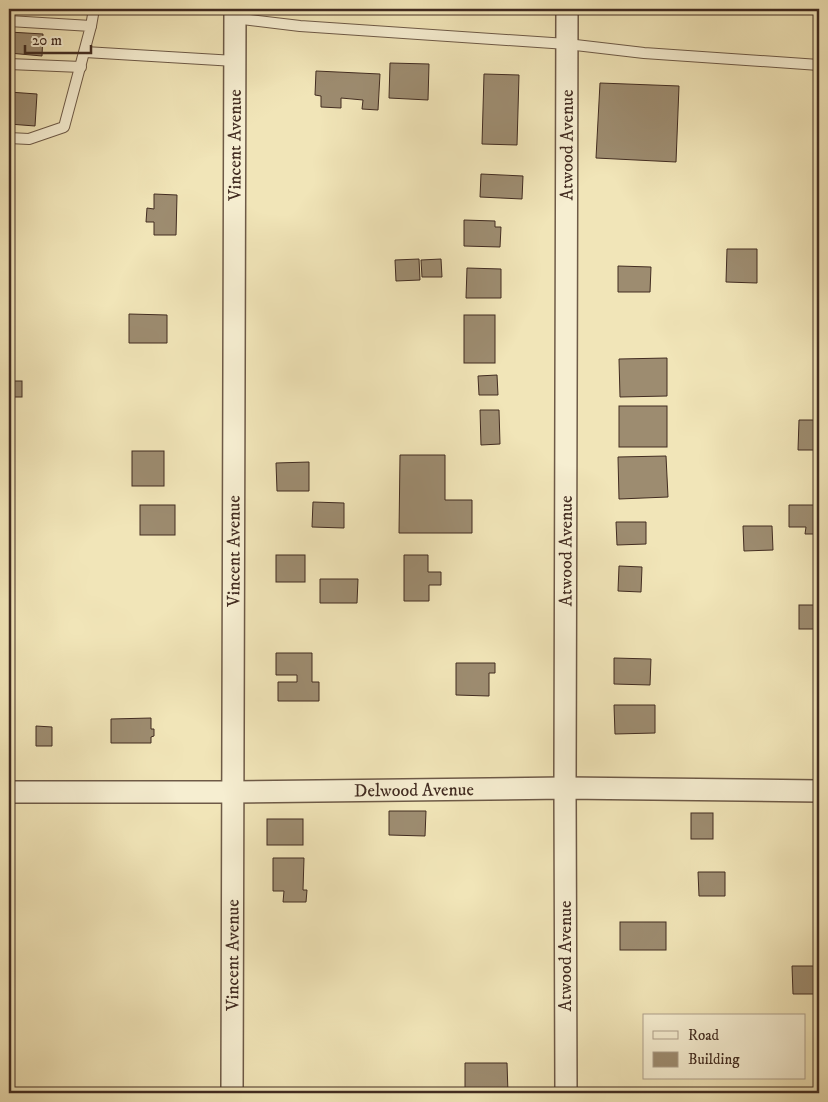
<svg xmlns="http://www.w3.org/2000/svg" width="828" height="1102" font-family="'IM FELL DW Pica',serif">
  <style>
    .building { fill: #9d8c70; stroke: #422c21 }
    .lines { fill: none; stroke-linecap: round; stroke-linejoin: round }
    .service-casing { stroke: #6e5a47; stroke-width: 12 }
    .minor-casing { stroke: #6e5a47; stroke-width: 24 }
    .service { stroke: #f6eed1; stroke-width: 10 }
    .minor { stroke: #f6eed1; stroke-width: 21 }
    .labels { text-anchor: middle; stroke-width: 4.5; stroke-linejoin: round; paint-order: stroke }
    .street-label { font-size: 18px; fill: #422c21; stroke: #f6eed1 }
  </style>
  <rect width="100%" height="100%" fill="#f1e5b8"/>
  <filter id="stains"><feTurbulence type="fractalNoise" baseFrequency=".004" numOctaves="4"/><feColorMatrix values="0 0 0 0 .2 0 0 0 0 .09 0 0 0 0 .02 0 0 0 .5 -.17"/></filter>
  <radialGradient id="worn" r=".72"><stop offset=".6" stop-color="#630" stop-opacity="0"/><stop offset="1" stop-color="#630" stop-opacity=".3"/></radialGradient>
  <g class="building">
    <path d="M9,32L43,34L42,56L9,53Z"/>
    <path d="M390,63L429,64L428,100L389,98Z"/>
    <path d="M316,71L380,74L378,110L362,109L363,100L341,98V108L321,107V96L315,95Z"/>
    <path d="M484,74L519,75L517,145L482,144Z"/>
    <path d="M600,83L679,86L676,162L596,158Z"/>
    <path d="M9,92L37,94L35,126L9,124Z"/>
    <path d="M481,174L523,176L522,199L480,197Z"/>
    <path d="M154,194L177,195L176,235H154V222H146L147,208L154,209Z"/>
    <path d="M464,220L495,221V227H501L500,247L464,246Z"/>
    <path d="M727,249H757V283L726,282Z"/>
    <path d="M419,259L420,280L396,281L395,260Z"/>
    <path d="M441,259L442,277H422L421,260Z"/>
    <path d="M618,266L651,267L650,292H618Z"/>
    <path d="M467,268L501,269V298H466Z"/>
    <path d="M129,314L167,315V343H129Z"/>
    <rect x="464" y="315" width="31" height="48"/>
    <path d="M667,358V396L620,397L619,359Z"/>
    <path d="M497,375L498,395H479L478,376Z"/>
    <rect x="9" y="381" width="13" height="16"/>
    <rect x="619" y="406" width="48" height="41"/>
    <path d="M9,410H14L13,440H9Z"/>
    <path d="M480,410H499L500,444L481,445Z"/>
    <path d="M799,420H819V450H798Z"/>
    <rect x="132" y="451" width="32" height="35"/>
    <path d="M400,455H445V500H472V533H399Z"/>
    <path d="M666,456L668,497L619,499L618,457Z"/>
    <path d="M309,462V491H277L276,463Z"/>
    <path d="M313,502L344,503V528L312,527Z"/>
    <rect x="140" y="505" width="35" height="30"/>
    <path d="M789,505H819V538L818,534H805L806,527H789Z"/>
    <path d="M616,522H646V544L617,545Z"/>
    <path d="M743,526H772L773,550L744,551Z"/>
    <rect x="276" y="555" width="29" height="27"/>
    <path d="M404,555H428V572H441V585H429V601H404Z"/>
    <path d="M619,566L642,567L641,592L618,591Z"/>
    <path d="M320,579H358L357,603H320Z"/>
    <rect x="799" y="605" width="20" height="24"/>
    <path d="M276,653H312V682H319V701H278V682H297V675H276Z"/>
    <path d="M614,658L651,659L650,685L614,684Z"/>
    <path d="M456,663H495V673H489V696L456,695Z"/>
    <path d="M614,705H655V733L615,734Z"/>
    <path d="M151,718V729H154V736L151,737V743H111V719Z"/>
    <path d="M36,726L52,727V746H36Z"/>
    <path d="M389,811H426L425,836L389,835Z"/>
    <rect x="691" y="813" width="22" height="26"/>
    <rect x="267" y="819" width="36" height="26"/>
    <path d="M273,858H304L303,890H307L306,902H283L284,891H273Z"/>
    <path d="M698,872H725V896H699Z"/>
    <rect x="620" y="922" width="46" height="28"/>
    <path d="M792,966H819V994H793Z"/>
    <path d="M465,1063H507L508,1093H465Z"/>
  </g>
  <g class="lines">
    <g class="service-casing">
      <g id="service">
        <path d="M234,18L300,26L567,44L644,53L819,65"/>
        <path d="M9,21L91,26L64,127L29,139L9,138"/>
        <path d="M91,26L94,9"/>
        <path d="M85,52L235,61"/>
        <path d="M9,64L81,67"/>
      </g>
    </g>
    <g class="minor-casing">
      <g id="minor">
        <path id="s1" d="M9,792H232L565,788L819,791"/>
        <path id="s2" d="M232,1093L235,9"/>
        <path id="s3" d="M566,1093L565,788L567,9"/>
      </g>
    </g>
    <use href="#service" class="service"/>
    <use href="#minor" class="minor"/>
  </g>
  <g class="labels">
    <g class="street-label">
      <text dy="6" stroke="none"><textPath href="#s2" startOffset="948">Vincent Avenue</textPath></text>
      <text dy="6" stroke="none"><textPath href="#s3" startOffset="948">Atwood Avenue</textPath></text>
      <text dy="6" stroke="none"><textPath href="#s2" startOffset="542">Vincent Avenue</textPath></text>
      <text dy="6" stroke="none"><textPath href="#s3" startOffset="542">Atwood Avenue</textPath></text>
      <text dy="6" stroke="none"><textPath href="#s1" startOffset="405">Delwood Avenue</textPath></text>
      <text dy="6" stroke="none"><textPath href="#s2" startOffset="138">Vincent Avenue</textPath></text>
      <text transform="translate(565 956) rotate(-90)" y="6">Atwood Avenue</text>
    </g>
  </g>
  <rect width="828" height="1102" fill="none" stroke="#f1e5b8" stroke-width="30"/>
  <rect x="10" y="10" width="808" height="1082" fill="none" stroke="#422c21" stroke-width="2.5"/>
  <rect x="15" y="15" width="798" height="1072" fill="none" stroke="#422c21"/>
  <rect x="643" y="1014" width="162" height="65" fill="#f6eed1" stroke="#aea08b"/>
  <rect x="653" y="1031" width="25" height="8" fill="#f6eed1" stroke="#aea08b"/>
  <text x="688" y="1040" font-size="15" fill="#422c21">Road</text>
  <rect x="653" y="1052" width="25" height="15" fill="#9d8c70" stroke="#aea08b"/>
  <text x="688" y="1064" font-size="15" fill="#422c21">Building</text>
  <path d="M25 45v8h66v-8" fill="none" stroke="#422c21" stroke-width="2.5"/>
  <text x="32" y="45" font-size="15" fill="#422c21" stroke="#f6eed1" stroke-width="4" paint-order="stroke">20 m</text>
  <rect width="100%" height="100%" filter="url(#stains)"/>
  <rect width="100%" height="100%" fill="url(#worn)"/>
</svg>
